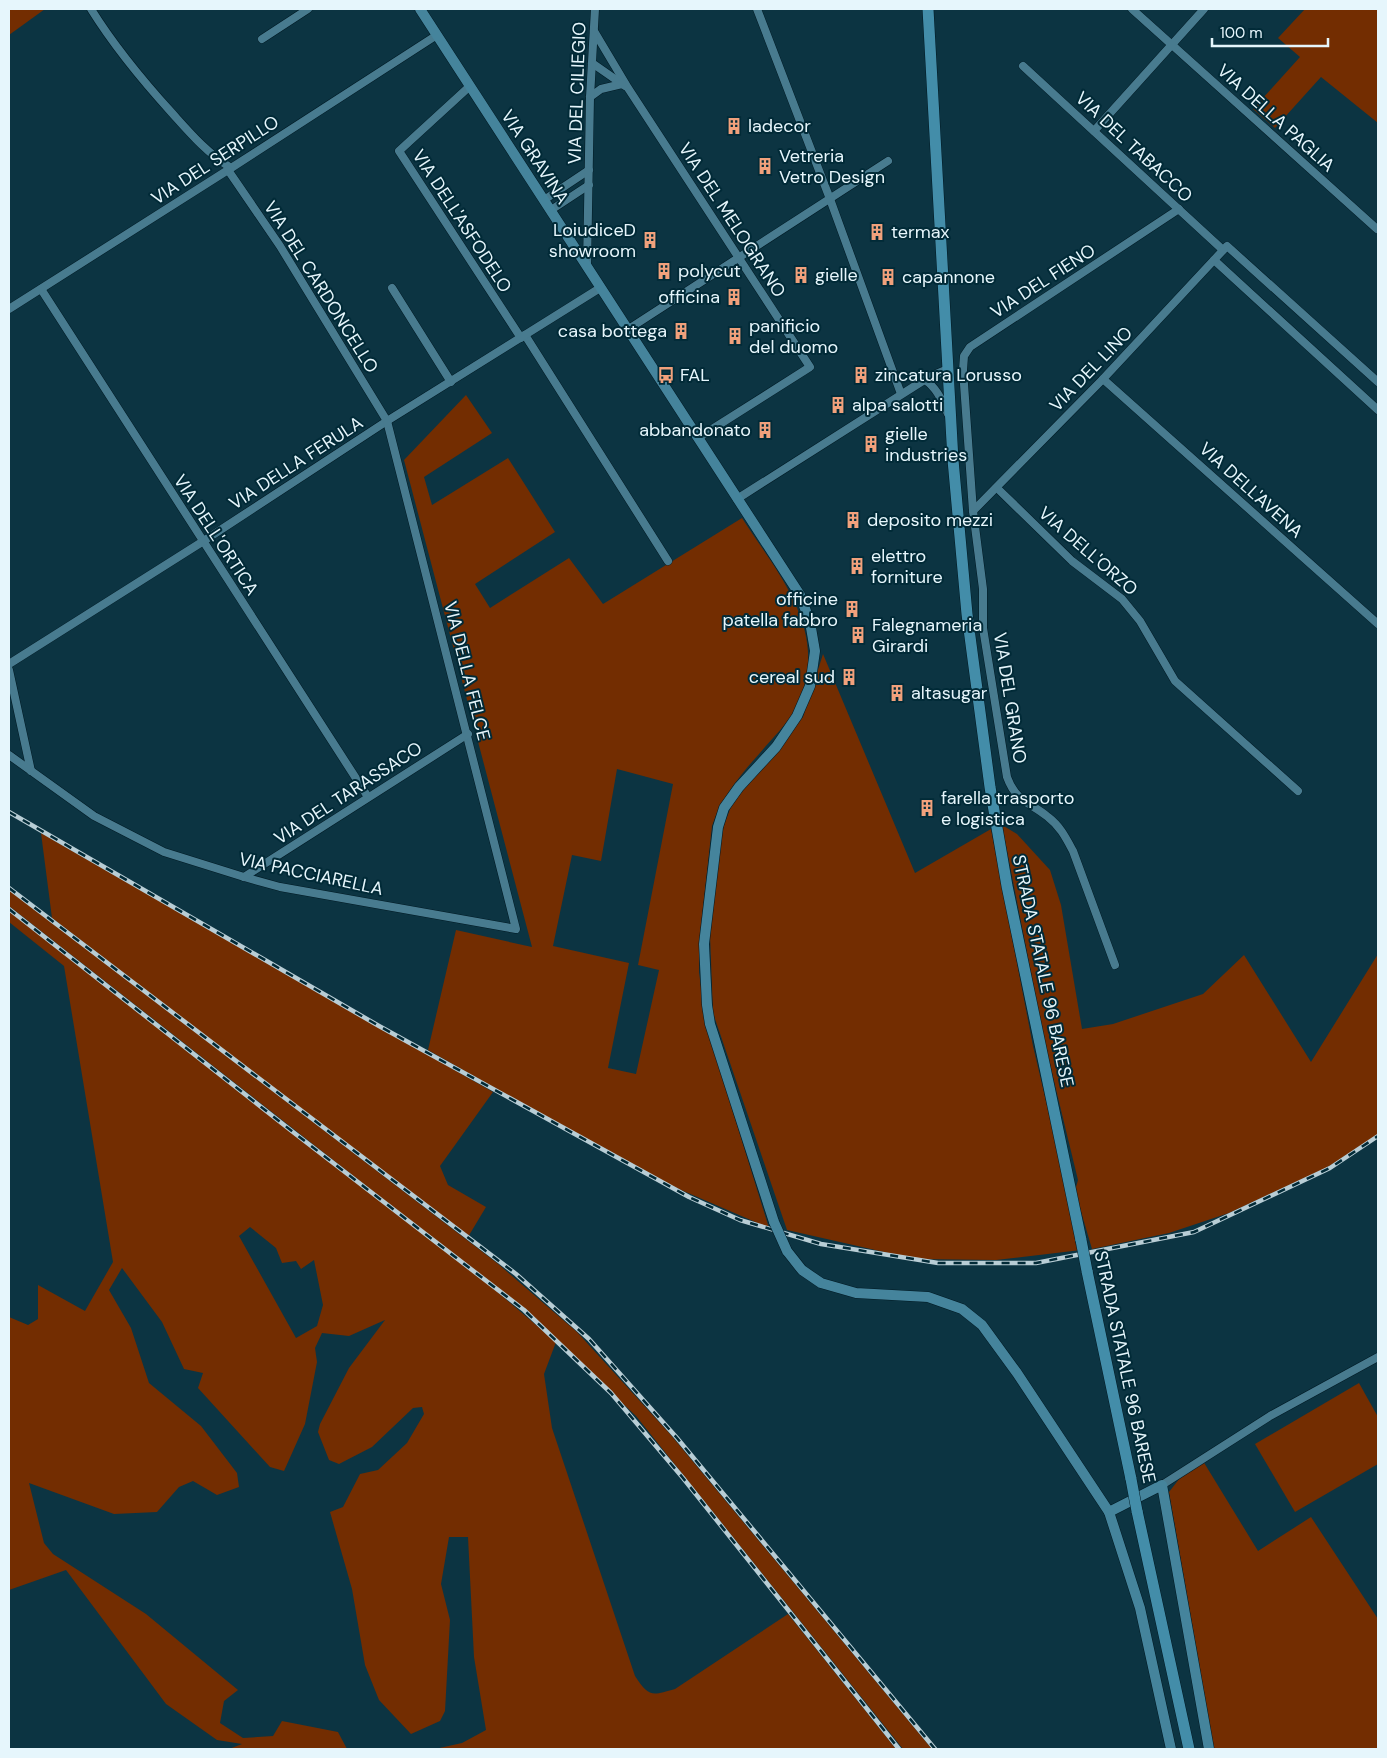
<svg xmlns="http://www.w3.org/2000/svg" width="1387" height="1758" font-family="'DM Sans',sans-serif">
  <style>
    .green { fill: #732d01; fill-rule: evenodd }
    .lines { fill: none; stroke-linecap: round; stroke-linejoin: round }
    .street-casing { stroke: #011a24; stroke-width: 9 }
    .secondary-casing { stroke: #011a24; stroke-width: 11 }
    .primary-casing { stroke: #011a24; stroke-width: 12 }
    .street { stroke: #487b8f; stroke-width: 8 }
    .secondary { stroke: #45849c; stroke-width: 10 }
    .primary { stroke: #438da9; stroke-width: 11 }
    .rail-casing { stroke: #b8cdd5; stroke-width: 4.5 }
    .rail { stroke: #012a37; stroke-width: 2.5; stroke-dasharray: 8; stroke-linecap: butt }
    .secondary-bridge-casing { stroke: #011a24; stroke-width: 11; stroke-linecap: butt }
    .primary-bridge-casing { stroke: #011a24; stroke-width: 12; stroke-linecap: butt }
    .secondary-bridge { stroke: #45849c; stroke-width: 10 }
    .primary-bridge { stroke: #438da9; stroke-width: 11 }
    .labels { text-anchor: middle; stroke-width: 4; stroke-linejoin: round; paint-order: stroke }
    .street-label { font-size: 18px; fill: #e6f6fc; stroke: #012a37 }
    .poi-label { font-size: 18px; fill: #e6f6fc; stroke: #012a37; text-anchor: start }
  </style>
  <rect width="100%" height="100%" fill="#0c3442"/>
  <g class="green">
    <path d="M9,9H45L9,35Z"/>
    <path d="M1305,9H1378V123L1321,77L1275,128L1253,109L1300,57L1278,38Z"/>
    <path d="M466,395L492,433L424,477L432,505L508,458L555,532L475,584L490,608L569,558L603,604L742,518C774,568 823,623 804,687C801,697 798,706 792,715C784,726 774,737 765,747C744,771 722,795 712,826L700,935L699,972L706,1025L769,1228L651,1177L428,1050L456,930L532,947L404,460ZM617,769L673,784L638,965L659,970L636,1074L608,1068L629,963L553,946L572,855L601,861Z"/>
    <path d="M823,654L915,873L991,829L1033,1046L1081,1250L996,1260L915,1259L787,1230L713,1013L710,935L720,843L724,825L732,804L803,717Z"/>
    <path d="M1002,825L1017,834L1050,870L1061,905L1082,1029L1113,1024L1203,994L1244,955L1311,1062L1378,954V1135L1326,1168L1229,1213L1169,1233L1092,1249L1075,1191L1078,1180L1045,1044Z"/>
    <path d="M41,833L493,1092L440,1166L448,1185L486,1207L468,1237L52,918Z"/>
    <path d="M9,889L497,1263L577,1332L670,1434L932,1749H903L636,1416L517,1304L9,906Z"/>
    <path d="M9,910L488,1284L556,1342L544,1374L552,1428L635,1676C649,1697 651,1696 675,1689L788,1614L896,1749H435L462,1743L486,1730L474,1657L468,1537H449L441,1584L450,1620L445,1711L440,1721L411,1734L379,1700L365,1665L352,1589L330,1512L343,1507L360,1474L378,1470L407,1443L424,1414L422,1407L413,1408L372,1447L339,1464L329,1460L318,1432L320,1424L349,1368L385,1320L349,1336L322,1333L315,1348L317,1362L305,1424L284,1471L270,1467L198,1388L203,1373L184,1369L162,1322L122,1268L109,1290L131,1328L149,1383L201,1426L237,1473L239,1487L217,1495L193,1481L179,1487L157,1512L114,1514L29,1483L44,1543L53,1554L146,1614L238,1690L224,1701L220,1723L243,1738L273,1736L282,1721L338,1732L347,1749H229L242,1744L217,1740L166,1704L66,1570L9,1590V1317L28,1325L38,1319V1285L85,1311L113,1262L64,966L9,922ZM250,1227L276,1248L282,1263L296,1261L301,1269L314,1260L323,1305L317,1326L296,1338L239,1236Z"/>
    <path d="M1359,1383L1378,1417V1464L1295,1512L1255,1444Z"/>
    <path d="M1203,1461L1258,1551L1311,1517L1378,1619V1749H1214L1169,1492L1183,1474Z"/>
  </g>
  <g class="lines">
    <g class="street-casing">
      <g id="street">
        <path d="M91,9C114,46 142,80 172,113C190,133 207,153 231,168"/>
        <path d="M757,9L830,199L901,394"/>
        <path d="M1132,9L1377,229"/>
        <path d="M594,31L628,88L810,367L698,438"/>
        <path d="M262,39L308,9"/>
        <path d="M592,63L625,86"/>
        <path d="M1023,66L1223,250"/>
        <path d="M470,86L399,151L521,338"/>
        <path d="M590,97L601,89L622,84"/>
        <path d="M1094,131L1204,9"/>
        <path d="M544,200L589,170"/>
        <path d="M551,210L589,185"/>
        <path d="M1214,260L1378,410"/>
        <path d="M587,267L590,97L595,9"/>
        <path d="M392,288L451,382"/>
        <path d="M41,289L368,797"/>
        <path d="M9,309L228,170L437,35"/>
        <path d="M627,330L888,161"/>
        <path d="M525,335L668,561"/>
        <path d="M1103,379L1378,624"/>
        <path d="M925,380C937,388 942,401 948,414"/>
        <path d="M997,488L1072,561L1122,599L1140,621L1175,681L1298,791"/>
        <path d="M737,499L929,377L948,369"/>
        <path d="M973,511L1103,379L1227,246L1378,382"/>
        <path d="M9,664L202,542L387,421L600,288"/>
        <path d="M9,670L31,771"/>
        <path d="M9,755L94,816L164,852L244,877L280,887L516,929L387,421L280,246L228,170"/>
        <path d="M244,877L468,734"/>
        <path d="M1115,965L1073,851C1066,838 1060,826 1048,817C1030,802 1016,802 1007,777L983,628V589L973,511L963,370L964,356L970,347L1179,209"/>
        <path d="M1162,1485L1270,1416L1378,1357"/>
      </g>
    </g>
    <g class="secondary-casing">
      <g id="secondary">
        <path d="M420,9L800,595L810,622L815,651L810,686L797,716L776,747L739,787L724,808L718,827L704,944L707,1005L710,1024L774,1222"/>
        <path d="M787,1251L802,1270L821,1283L856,1293L928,1297L962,1309L982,1325L1017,1373L1109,1512L1140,1608L1171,1749"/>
        <path d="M1109,1512L1162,1485L1209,1749"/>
      </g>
    </g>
    <g class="primary-casing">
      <g id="primary">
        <path d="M928,9L953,460L967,614L990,787L1007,886L1081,1240"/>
        <path d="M1087,1271L1131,1479"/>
        <path d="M1137,1511L1189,1749"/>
      </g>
    </g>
    <use href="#street" class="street"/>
    <use href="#secondary" class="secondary"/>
    <use href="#primary" class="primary"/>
    <g class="rail-casing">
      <g id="rail">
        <path d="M9,812L379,1026L689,1197L740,1220L821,1244L938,1263H1036L1194,1232L1330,1168L1378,1136"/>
        <path d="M9,888L516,1274L589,1339L677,1438L935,1749"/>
        <path d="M9,909L293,1132L524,1310L611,1393L683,1478L899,1749"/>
      </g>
    </g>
    <use href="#rail" class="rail"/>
    <g class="secondary-bridge-casing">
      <path id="secondary-bridge" d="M774,1222L787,1251"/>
    </g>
    <g class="primary-bridge-casing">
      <g id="primary-bridge">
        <path d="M1081,1240L1087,1271"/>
        <path d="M1131,1479L1137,1511"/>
      </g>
    </g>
    <use href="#secondary-bridge" class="secondary-bridge"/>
    <use href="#primary-bridge" class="primary-bridge"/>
  </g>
  <defs>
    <g id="building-bare" transform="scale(1.35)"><path d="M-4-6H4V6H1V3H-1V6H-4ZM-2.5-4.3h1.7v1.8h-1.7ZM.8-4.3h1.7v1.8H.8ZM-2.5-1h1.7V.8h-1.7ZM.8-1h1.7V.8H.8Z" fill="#f1a17c" stroke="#012a37" stroke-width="2.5" paint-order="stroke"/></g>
    <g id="bus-bare" transform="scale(1.35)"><path d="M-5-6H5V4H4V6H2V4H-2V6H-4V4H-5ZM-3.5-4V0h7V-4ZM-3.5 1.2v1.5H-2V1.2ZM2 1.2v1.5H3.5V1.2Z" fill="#f1a17c" stroke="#012a37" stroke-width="2.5" paint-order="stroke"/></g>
  </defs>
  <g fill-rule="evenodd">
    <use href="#building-bare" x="734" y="126"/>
    <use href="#building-bare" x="765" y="166"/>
    <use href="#building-bare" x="877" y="232"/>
    <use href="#building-bare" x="650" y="240"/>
    <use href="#building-bare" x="664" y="271"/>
    <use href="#building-bare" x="801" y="275"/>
    <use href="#building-bare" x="888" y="277"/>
    <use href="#building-bare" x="734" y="297"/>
    <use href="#building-bare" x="681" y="331"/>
    <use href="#building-bare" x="735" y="336"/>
    <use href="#bus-bare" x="666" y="375"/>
    <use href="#building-bare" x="861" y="375"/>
    <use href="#building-bare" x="838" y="405"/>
    <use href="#building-bare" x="765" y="430"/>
    <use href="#building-bare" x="871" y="444"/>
    <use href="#building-bare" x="853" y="520"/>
    <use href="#building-bare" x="857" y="566"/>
    <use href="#building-bare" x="852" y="609"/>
    <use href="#building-bare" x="858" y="635"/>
    <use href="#building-bare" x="849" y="677"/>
    <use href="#building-bare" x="897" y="693"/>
    <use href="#building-bare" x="927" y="808"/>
  </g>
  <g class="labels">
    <g class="street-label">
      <text transform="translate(577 93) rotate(-88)" y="6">VIA DEL CILIEGIO</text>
      <text transform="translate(1276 118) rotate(42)" y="6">VIA DELLA PAGLIA</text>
      <text transform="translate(1134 147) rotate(43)" y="6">VIA DEL TABACCO</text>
      <text transform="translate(535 157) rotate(57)" y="6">VIA GRAVINA</text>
      <text transform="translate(215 160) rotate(-33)" y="6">VIA DEL SERPILLO</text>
      <text transform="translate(732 220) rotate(57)" y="6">VIA DEL MELOGRANO</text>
      <text transform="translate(462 221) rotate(57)" y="6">VIA DELL'ASFODELO</text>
      <text transform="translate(1043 281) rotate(-33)" y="6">VIA DEL FIENO</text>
      <text transform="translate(321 287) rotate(58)" y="6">VIA DEL CARDONCELLO</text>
      <text transform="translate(1091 369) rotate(-46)" y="6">VIA DEL LINO</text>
      <text transform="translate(296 463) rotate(-33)" y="6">VIA DELLA FERULA</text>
      <text transform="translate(1251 490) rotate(42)" y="6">VIA DELL'AVENA</text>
      <text transform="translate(216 535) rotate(57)" y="6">VIA DELL'ORTICA</text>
      <text transform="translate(1088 551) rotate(41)" y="6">VIA DELL'ORZO</text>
      <text transform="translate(467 671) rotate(76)" y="6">VIA DELLA FELCE</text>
      <text transform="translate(1010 698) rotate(81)" y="6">VIA DEL GRANO</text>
      <text transform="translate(348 793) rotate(-33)" y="6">VIA DEL TARASSACO</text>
      <text transform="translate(311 874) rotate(12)" y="6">VIA PACCIARELLA</text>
      <text transform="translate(1043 971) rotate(78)" y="6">STRADA STATALE 96 BARESE</text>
      <text transform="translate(1125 1367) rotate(78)" y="6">STRADA STATALE 96 BARESE</text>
    </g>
    <g class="poi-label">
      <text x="748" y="132">ladecor</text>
      <text x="779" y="162">Vetreria<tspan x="779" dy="21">Vetro Design</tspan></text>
      <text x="636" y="236" text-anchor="end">LoiudiceD<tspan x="636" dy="21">showroom</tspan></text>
      <text x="891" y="238">termax</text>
      <text x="678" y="277">polycut</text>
      <text x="815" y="281">gielle</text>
      <text x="902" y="283">capannone</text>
      <text x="720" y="303" text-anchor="end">officina</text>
      <text x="749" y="332">panificio<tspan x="749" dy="21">del duomo</tspan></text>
      <text x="667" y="337" text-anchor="end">casa bottega</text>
      <text x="680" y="381">FAL</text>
      <text x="875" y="381">zincatura Lorusso</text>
      <text x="852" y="411">alpa salotti</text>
      <text x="751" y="436" text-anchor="end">abbandonato</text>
      <text x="885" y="440">gielle<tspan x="885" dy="21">industries</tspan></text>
      <text x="867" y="526">deposito mezzi</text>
      <text x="871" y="562">elettro<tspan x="871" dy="21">forniture</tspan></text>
      <text x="838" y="605" text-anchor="end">officine<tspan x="838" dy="21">patella fabbro</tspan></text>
      <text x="872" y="631">Falegnameria<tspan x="872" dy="21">Girardi</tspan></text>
      <text x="835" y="683" text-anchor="end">cereal sud</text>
      <text x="911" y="699">altasugar</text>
      <text x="941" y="804">farella trasporto<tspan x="941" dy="21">e logistica</tspan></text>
    </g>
  </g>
  <rect width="1387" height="1758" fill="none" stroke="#e6f6fc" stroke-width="20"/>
  <path d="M1212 38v8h116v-8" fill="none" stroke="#e6f6fc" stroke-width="2.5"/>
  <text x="1220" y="38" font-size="15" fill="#e6f6fc" stroke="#012a37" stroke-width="4" paint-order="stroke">100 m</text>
</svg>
